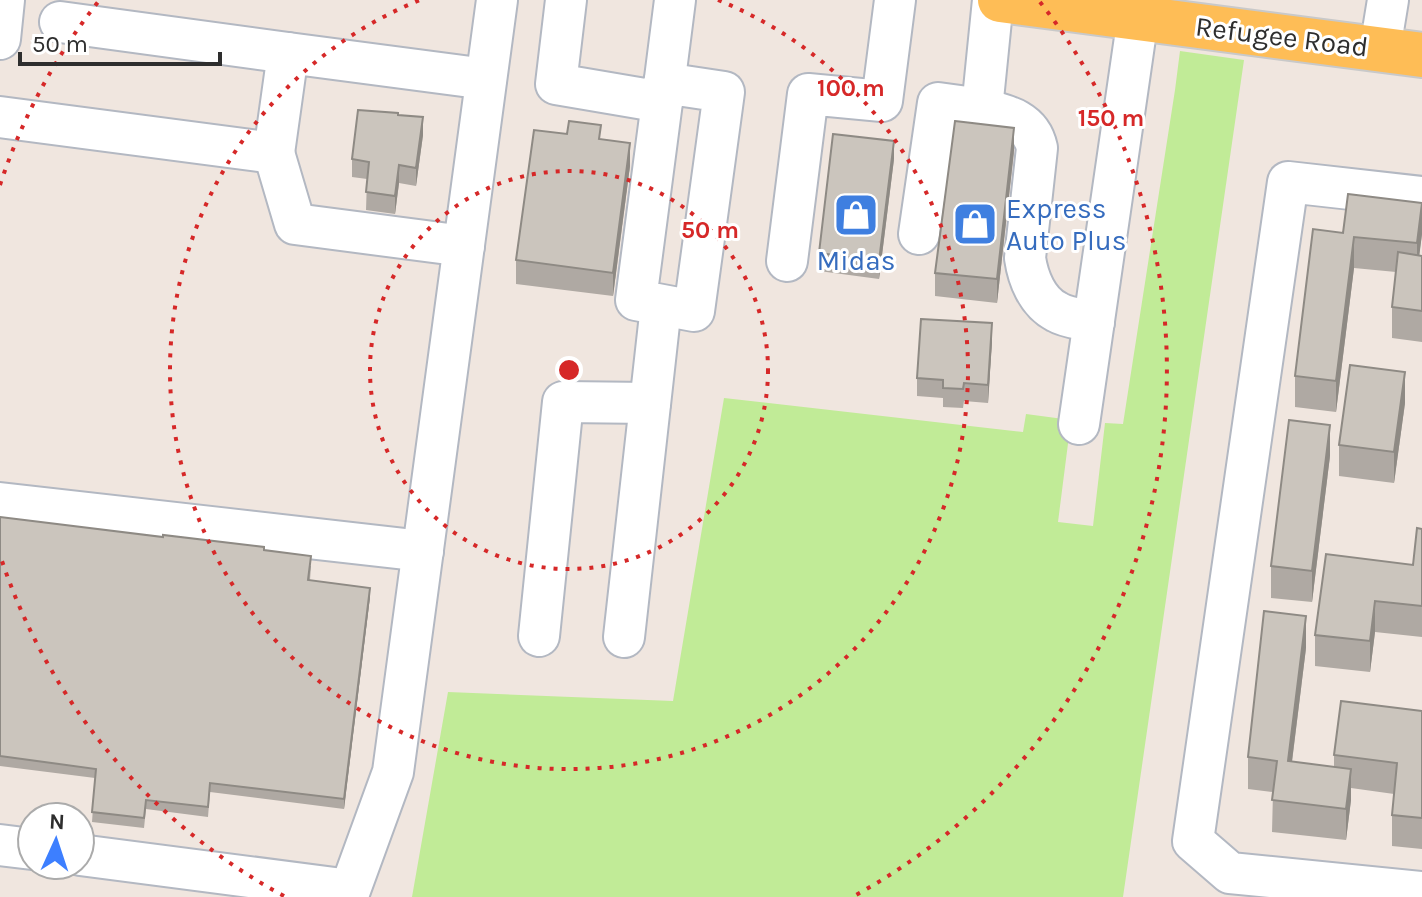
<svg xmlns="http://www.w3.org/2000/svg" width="1422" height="897" font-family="Karla,sans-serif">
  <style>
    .green { fill: #c1eb97 }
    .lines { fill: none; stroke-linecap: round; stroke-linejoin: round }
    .minor-casing { stroke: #b3b8c2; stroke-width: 44 }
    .major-casing { stroke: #c9c9c9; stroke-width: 48 }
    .minor { stroke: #fff; stroke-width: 40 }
    .major { stroke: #febd56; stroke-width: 44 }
    .wall { fill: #afa9a3 }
    .shaded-wall { fill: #8e8a84 }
    .building { fill: #cbc5bd; stroke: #8e8a84; stroke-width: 2 }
    .ring { fill: none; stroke: #d62828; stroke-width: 4; stroke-dasharray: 4 8 }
    .labels { text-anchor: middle; stroke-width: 6; stroke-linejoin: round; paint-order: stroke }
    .street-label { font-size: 28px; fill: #2e2e2e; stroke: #fff }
    .shop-label { font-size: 28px; fill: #366cbe; stroke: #fff; text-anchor: start }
    .centre { fill: #d62828; stroke: #fff; stroke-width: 4 }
    .ring-label { font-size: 24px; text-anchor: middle; font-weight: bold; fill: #d62828; stroke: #fff; stroke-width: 6; stroke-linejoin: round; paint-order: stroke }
  </style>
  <rect width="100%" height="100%" fill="#f0e6df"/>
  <path class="green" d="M1180,51L1244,60L1123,897H412L448,692L673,701L724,398L1023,432L1026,414L1071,420L1058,522L1093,526L1105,423L1123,424L1175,90Z"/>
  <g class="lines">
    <g class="minor-casing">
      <g id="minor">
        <path d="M566,0L556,84L662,102L675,0"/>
        <path d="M60,22L288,53"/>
        <path d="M0,39L4,0"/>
        <path d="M1380,49L1388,0"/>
        <path d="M662,102L636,300L694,311L724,92L664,83"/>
        <path d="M982,109C1007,115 1031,120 1037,148L1025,258C1028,278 1037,302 1057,312C1067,318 1082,319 1094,322"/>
        <path d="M0,117L274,153L288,53L486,79"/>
        <path d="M274,153L295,224L464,246"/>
        <path d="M1422,197L1288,182L1193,841L1230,873L1422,892"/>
        <path d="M919,234L938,103L982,109L993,0"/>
        <path d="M787,261L808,94L882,101L895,0"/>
        <path d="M1079,424L1138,17"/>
        <path d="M0,503L423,551"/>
        <path d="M539,636L563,402L650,403"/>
        <path d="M624,637L661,306"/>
        <path d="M0,845L32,849"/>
        <path d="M80,855L350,890L393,772L497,0"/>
      </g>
    </g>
    <g class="major-casing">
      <path id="major" d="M1000,0L1422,55"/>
    </g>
    <use href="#minor" class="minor"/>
    <use href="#major" class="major"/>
  </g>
  <g class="wall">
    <path d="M398,115L423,135L416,186L399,183L395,214L366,210L367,179L352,177V159Z"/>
    <path d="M601,139L630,166L613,296L516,284V260Z"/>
    <path d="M1014,151L997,303L935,296V273Z"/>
    <path d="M894,159L879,279L819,271V253Z"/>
    <path d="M1343,233L1422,234L1419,255L1422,256V342L1392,338V307L1396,272L1354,268L1336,412L1295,407V376Z"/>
    <path d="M992,341L988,403L964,401L963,408L943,407V398L917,396V378Z"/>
    <path d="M1405,403L1394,483L1339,476V445Z"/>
    <path d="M1330,456L1312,602L1271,598V566Z"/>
    <path d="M0,517L264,550L311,566L310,580L370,597L344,809L210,792L208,817L146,809L144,828L92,822L95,778L0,766Z"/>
    <path d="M1422,529V637L1375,632L1370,672L1315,666V635L1413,565Z"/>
    <path d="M1306,648L1292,762L1334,767V755L1422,711V849L1392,846V815L1394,794L1351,788V800L1346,840L1272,832L1273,792L1248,789V757Z"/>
  </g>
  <g class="shaded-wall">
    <path d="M423,117V135L416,186V168Z"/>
    <path d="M1014,128V151L997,303V279Z"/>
    <path d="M894,141V159L879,279V261Z"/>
    <path d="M630,143V166L613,296V273Z"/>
    <path d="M399,165V183L395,214V196Z"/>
    <path d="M1422,203V234L1417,274V243Z"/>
    <path d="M1354,237V268L1336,412V381Z"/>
    <path d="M992,323V341L988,403V385Z"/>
    <path d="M1405,372V403L1394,483V452Z"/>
    <path d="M1330,425V456L1312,602V571Z"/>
    <path d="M370,588V597L344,809V799Z"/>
    <path d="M1375,601V632L1370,672V641Z"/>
    <path d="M1306,616V648L1288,793V761Z"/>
    <path d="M1351,769V800L1346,840V809Z"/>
  </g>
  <g class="building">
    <path d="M358,110L398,113V115L423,117L416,168L399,165L395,196L366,192L369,162L352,159Z"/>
    <path d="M569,121L601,125L599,139L630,143L613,273L516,260L534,130L567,134Z"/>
    <path d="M955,121L1014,128L997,279L935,273Z"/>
    <path d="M833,134L894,141L879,261L819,253Z"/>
    <path d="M1348,194L1422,203L1417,243L1354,237L1336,381L1295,376L1313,229L1343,233Z"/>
    <path d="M1398,252L1422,256V311L1392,307Z"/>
    <path d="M921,319L992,323L988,385L964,383L963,389L943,388V380L917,378Z"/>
    <path d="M1350,365L1405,372L1394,452L1339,445Z"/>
    <path d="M1289,420L1330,425L1312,571L1271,566Z"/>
    <path d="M0,517L163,537V535L264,547V550L311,556L308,580L370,588L344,799L210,783L208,807L146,800L144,818L92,812L96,769L0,756Z"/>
    <path d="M1417,528L1422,529V606L1375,601L1370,641L1315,635L1326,554L1413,565Z"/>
    <path d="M1264,611L1306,616L1288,761L1351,769L1346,809L1272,800L1277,761L1248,757Z"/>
    <path d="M1341,701L1422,711V818L1392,815L1397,763L1334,755Z"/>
  </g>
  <g class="ring">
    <circle cx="569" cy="370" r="199"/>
    <path d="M718 0A399 399 0 1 1 420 0"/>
    <path d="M284 896A598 598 0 0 1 0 555M0 185A598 598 0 0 1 98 2M1040 2A598 598 0 0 1 854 896"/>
  </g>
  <defs>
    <g id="shop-square" transform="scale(2.3)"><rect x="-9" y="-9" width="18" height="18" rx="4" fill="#3f7fe0" stroke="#fff"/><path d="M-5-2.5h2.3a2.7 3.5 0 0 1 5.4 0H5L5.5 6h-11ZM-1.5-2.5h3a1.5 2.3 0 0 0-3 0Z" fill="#fff"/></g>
  </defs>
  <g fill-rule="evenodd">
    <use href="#shop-square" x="856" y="215"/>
    <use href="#shop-square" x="975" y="224"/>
  </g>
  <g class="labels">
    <g class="street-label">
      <text transform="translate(1282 36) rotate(7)" y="10">Refugee Road</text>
    </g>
    <g class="shop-label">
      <text x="1006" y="218">Express<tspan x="1006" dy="32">Auto Plus</tspan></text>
      <text x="856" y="270" text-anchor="middle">Midas</text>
    </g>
  </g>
  <circle cx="569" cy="370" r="12" class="centre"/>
  <g class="ring-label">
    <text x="851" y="96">100 m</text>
    <text x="1111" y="126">150 m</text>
    <text x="710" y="238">50 m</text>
  </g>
  <g transform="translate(56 841) rotate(3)"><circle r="38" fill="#ffffff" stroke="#ababab" stroke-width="2"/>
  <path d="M0-6L14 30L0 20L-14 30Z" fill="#3d7fff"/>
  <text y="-12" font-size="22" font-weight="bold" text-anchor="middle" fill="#2e2e2e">N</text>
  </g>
  <path d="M20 52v12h200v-12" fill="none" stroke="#2e2e2e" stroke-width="4"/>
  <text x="32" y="52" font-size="24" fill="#2e2e2e" stroke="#ffffff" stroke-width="6" paint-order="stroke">50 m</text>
</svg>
